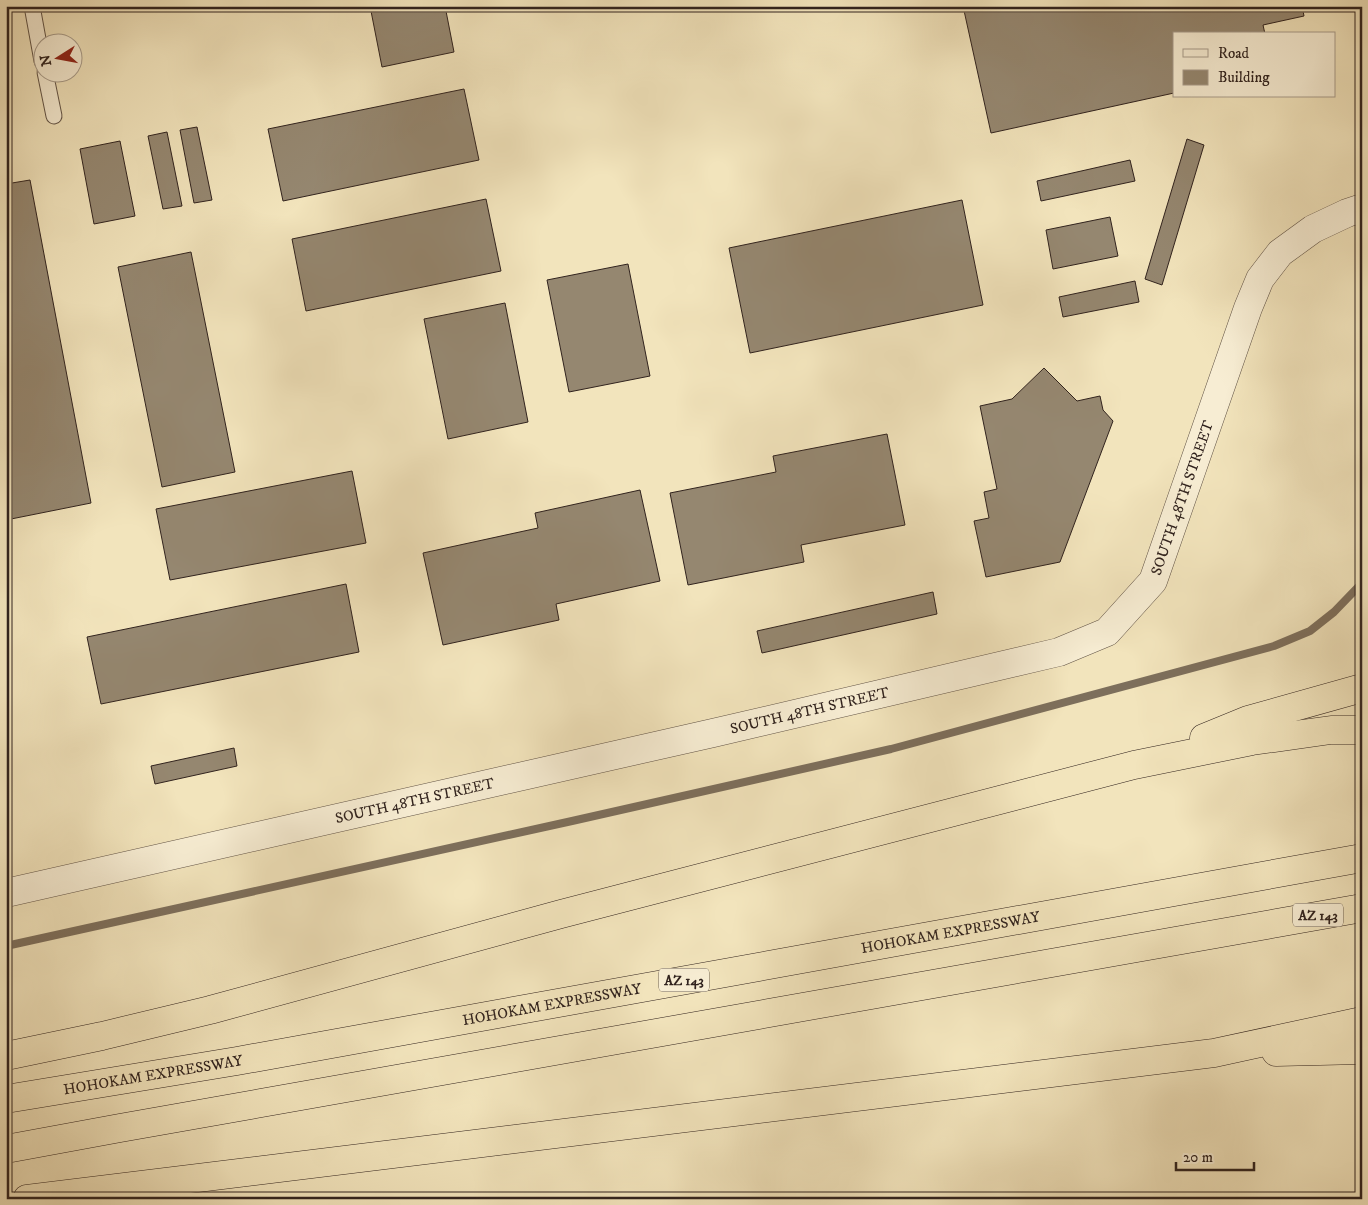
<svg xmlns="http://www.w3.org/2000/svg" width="1368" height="1205" font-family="'IM FELL DW Pica',serif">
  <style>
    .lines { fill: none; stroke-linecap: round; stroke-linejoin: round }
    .stream { stroke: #7d6f5c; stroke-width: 8 }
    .building { fill: #958770; stroke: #31231e }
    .service-casing { stroke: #615346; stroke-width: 17 }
    .minor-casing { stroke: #615346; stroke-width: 29 }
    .motorway-casing { stroke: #31231e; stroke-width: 29 }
    .service { stroke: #f7edd3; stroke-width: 15 }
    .minor { stroke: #f7edd3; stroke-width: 28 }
    .motorway { stroke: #f2e4bc; stroke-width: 28 }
    .labels { text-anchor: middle; stroke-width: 4.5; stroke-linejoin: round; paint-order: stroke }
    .shield { fill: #f7edd3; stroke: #6c6054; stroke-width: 1 }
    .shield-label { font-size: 14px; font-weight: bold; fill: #31231e }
    .street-label { font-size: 15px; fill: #31231e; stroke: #f7edd3 }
  </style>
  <rect width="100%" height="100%" fill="#f2e4bc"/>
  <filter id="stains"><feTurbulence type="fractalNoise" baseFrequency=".004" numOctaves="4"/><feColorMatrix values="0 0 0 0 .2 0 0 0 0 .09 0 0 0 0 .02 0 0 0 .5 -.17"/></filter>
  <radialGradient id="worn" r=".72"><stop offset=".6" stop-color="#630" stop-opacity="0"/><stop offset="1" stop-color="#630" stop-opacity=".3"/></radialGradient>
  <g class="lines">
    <path class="stream" d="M6,946L572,821L891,749L1274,646L1310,631L1334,612L1362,583"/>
  </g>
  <g class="building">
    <path d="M6,6H7L10,22L6,23Z"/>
    <path d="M370,6H445L454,52L382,67Z"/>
    <path d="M963,6H1302L1304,16L1263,25L1265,34H1174V93L991,133Z"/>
    <path d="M464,89L479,160L283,201L268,129Z"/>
    <path d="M197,127L212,200L194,203L180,130Z"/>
    <path d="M167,132L182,206L163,209L148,136Z"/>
    <path d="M1187,139L1204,145L1162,285L1145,279Z"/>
    <path d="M120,141L135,216L94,224L80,149Z"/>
    <path d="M1130,160L1135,181L1041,201L1037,181Z"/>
    <path d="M30,180L91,503L6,520V184Z"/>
    <path d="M486,199L501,271L306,311L292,239Z"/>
    <path d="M962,200L983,305L750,353L729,248Z"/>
    <path d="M1110,217L1118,256L1053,269L1046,230Z"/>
    <path d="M191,252L235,472L162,487L118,267Z"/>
    <path d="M628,264L650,376L569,392L547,280Z"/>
    <path d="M1135,281L1139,302L1063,317L1059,297Z"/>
    <path d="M505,303L528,422L448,439L424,319Z"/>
    <path d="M1044,368L1077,401L1100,396L1103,410L1113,421L1060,562L986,577L974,521L989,518L984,492L997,489L980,406L1012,399Z"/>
    <path d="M887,434L905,525L801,545L804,562L688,585L670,493L776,472L773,456Z"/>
    <path d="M352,471L366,543L170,580L156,509Z"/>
    <path d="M640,490L660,581L556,604L559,620L443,645L423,553L538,528L535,513Z"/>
    <path d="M346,584L359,652L101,704L87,637Z"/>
    <path d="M933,592L937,614L762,653L757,631Z"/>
    <path d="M234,748L237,766L155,784L151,766Z"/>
    <path d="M1362,1193V1199H1333Z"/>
  </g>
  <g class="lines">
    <g class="service-casing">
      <g id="service">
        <path d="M32,6L42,61"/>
        <path d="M45,72L54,116"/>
      </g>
    </g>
    <g class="minor-casing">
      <g id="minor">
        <path id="s1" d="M6,893L713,733L1059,652L1107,632L1153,581L1248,308L1260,279L1280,253L1313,229L1347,213L1362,208"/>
      </g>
    </g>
    <g class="motorway-casing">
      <g id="motorway">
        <path d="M1204,738L1248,720L1362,688"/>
        <path d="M1276,1052L1362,1050"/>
        <path d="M6,1056L102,1036L210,1010L561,914L1134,765L1252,741L1331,730H1362"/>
        <path id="s2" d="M6,1099L237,1061L1362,858"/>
        <path d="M6,1149L120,1128L1362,908"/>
        <path d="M27,1199L1214,1053L1362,1021"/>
      </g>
    </g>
    <use href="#service" class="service"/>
    <use href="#minor" class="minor"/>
    <use href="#motorway" class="motorway"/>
  </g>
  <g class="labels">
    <g class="shield">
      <rect x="1293" y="903.5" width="50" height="23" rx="4"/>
      <rect x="659" y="968.5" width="50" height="23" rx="4"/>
    </g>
    <g class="shield-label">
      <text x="1318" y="920">AZ 143</text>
      <text x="684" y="985">AZ 143</text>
    </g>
    <g class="street-label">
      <text dy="5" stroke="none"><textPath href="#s1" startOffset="1289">SOUTH 48TH STREET</textPath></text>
      <text dy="5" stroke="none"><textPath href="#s1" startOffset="824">SOUTH 48TH STREET</textPath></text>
      <text dy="5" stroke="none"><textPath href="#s1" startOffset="419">SOUTH 48TH STREET</textPath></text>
      <text dy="5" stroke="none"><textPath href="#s2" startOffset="959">HOHOKAM EXPRESSWAY</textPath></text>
      <text dy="5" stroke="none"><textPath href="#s2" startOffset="554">HOHOKAM EXPRESSWAY</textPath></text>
      <text dy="5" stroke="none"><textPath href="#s2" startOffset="149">HOHOKAM EXPRESSWAY</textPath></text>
    </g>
  </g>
  <rect width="1368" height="1205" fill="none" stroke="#f2e4bc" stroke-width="25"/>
  <rect x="8" y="8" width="1353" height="1190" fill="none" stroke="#31231e" stroke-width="2.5"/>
  <rect x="12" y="12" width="1343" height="1180" fill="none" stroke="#31231e"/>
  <rect x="1173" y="32" width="162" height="65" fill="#f7edd3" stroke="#a89c8b"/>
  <rect x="1183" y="49" width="25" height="8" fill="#f7edd3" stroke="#a89c8b"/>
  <text x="1218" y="58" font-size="15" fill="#31231e">Road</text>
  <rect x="1183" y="70" width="25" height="15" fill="#958770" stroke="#a89c8b"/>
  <text x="1218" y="82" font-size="15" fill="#31231e">Building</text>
  <g transform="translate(58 58) rotate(259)"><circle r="24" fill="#f7edd3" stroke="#a89c8b"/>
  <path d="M0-4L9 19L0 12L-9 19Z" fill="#8f2418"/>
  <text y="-8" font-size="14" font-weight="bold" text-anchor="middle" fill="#31231e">N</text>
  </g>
  <path d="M1176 1162v8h78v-8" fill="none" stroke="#31231e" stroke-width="2.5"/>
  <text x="1183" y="1162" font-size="15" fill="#31231e" stroke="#f7edd3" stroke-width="4" paint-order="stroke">20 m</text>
  <rect width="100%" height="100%" filter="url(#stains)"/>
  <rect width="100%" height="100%" fill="url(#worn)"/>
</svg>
